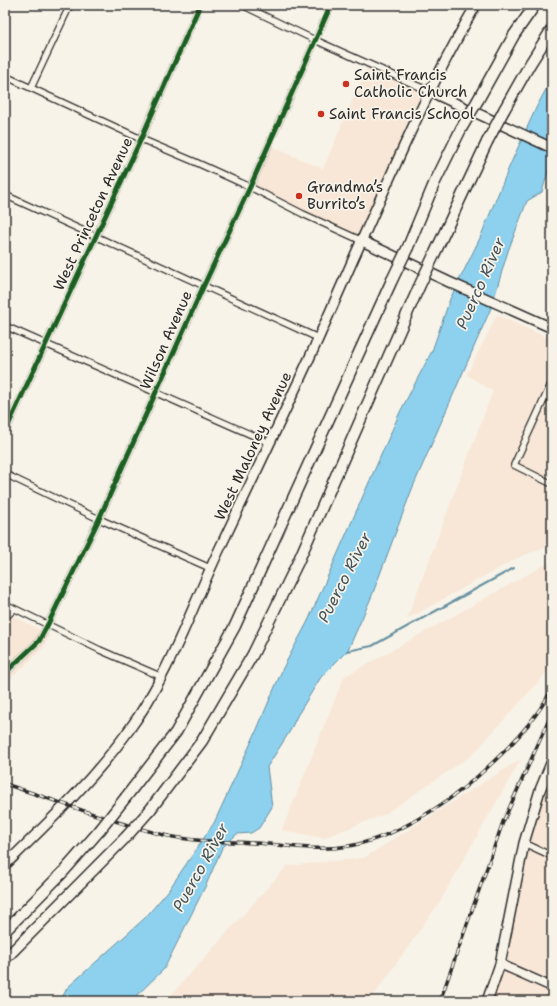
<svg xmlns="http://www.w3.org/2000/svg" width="557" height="1006" font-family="'Shantell Sans',sans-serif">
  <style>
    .built { fill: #f8e6d6 }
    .water { fill: #8ed1ef; stroke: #668fa1 }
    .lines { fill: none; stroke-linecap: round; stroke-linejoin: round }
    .stream { stroke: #668fa1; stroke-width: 2 }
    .street-casing { stroke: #2b2b2b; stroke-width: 8 }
    .secondary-casing { stroke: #2b2b2b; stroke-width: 11 }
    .primary-casing { stroke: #2b2b2b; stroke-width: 12 }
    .highway-casing { stroke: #2b2b2b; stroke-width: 13 }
    .street { stroke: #f7f3e8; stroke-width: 5.5 }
    .secondary { stroke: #f7f3e8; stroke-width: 8 }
    .primary { stroke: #f7f3e8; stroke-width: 9 }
    .highway { stroke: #f7f3e8; stroke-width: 10 }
    .rail-casing { stroke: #2b2b2b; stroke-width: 3.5 }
    .rail { stroke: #f7f3e8; stroke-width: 2; stroke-dasharray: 6; stroke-linecap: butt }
    .highway-bridge-casing { stroke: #2b2b2b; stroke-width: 13; stroke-linecap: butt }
    .highway-bridge { stroke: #f7f3e8; stroke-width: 10 }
    .cycleway-casing { stroke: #f7f3e8; stroke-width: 8 }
    .cycleway { stroke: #1b5e20; stroke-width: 5 }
    .poi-dot { fill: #c8321e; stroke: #f7f3e8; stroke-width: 1.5 }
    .labels { text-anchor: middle; stroke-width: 3.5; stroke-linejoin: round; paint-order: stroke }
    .poi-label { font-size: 15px; fill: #2b2b2b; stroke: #f7f3e8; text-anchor: start }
    .street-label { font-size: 15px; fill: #2b2b2b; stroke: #f7f3e8 }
    .water-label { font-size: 16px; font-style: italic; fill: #44545c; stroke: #f7f3e8 }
  </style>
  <rect width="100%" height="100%" fill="#f7f3e8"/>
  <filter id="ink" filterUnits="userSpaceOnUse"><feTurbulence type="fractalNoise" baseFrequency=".025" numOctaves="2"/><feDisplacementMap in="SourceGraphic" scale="8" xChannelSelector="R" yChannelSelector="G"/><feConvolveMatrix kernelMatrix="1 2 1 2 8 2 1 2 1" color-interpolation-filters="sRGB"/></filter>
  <g filter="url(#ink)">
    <g class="built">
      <path d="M368,64L429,91L360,240L250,187L268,145L323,169Z"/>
      <path d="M497,315L552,340V545L519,557L407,619L493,391L467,375Z"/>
      <path d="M552,561V665L550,669L472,755L385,814L323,838L282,830L344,677Z"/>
      <path d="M5,612L50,635L43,648L5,684Z"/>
      <path d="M521,759L440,901L370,1001H166L287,866L364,858Z"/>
      <path d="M552,761V1001H487L524,843Z"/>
    </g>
    <path class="water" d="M552,78V158L542,192L527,201L508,251L491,308L412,489L371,598L348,650L321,677L297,716L290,731L267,767L272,807L259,828L251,833L237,834L222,848L206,885L164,969L131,1001H58L63,996L67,988L145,918L168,891L214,823L255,734L283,668L308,621L400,412L432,351L450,299L480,238L510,165L536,108Z"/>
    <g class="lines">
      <path class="stream" d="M347,651L372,646L514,568"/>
      <g class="street-casing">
        <g id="street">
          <path d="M242,5L315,40L429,91"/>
          <path d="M5,76L141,139L193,161L250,187L303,214L360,240"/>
          <path d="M31,88L70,5"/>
          <path d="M5,195L318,338"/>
          <path d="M5,326L270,443"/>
          <path d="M552,382L514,465L552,484"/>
          <path d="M5,432L141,139L200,5"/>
          <path d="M5,474L99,519L210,568"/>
          <path d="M5,604L100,650L162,677"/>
          <path d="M5,618L14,609"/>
          <path d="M5,673L39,641L48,624L99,519L204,285L250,187L331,5"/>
          <path d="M524,843L552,856"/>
        </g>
      </g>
      <g class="secondary-casing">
        <path id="secondary" d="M500,964L552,987"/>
      </g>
      <g class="primary-casing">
        <g id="primary">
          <path d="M429,91L552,148"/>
          <path d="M360,240L449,282L552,328"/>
          <path d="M5,865C49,822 93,780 129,730C169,675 191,609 220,548C253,478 287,408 319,337C347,273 375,210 404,146C426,98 449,51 476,5"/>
          <path d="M487,1001L500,964L524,843L540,790L552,761"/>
        </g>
      </g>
      <g class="highway-casing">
        <g id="highway">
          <path d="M478,100L514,35L535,5"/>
          <path d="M504,110L530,64L552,29"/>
          <path d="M408,247L434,184L461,129"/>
          <path d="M434,255L487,142"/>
          <path d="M126,797L176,732L235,626L392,280"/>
          <path d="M150,810L202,741L253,654L298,562L418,289"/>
          <path d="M5,931L64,871L100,830"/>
          <path d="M5,959L126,837"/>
        </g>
      </g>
      <use href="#street" class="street"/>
      <use href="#secondary" class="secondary"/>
      <use href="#primary" class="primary"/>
      <use href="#highway" class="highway"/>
      <g class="rail-casing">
        <g id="rail">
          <path d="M5,784C58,801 110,822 164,835C198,843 234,841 269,844C296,847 322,851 349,846C394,838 444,806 478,776C507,750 534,723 552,689"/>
          <path d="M440,1001L503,822L552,713"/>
        </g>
      </g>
      <use href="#rail" class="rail"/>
      <g class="highway-bridge-casing">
        <g id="highway-bridge">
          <path d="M461,129L478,100"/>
          <path d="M487,142L504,110"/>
          <path d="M392,280L408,247"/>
          <path d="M418,289L434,255"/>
          <path d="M100,830L126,797"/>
          <path d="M126,837L150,810"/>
        </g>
      </g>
      <use href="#highway-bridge" class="highway-bridge"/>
      <g class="cycleway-casing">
        <g id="cycleway">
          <path d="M5,432L141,139L200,5"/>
          <path d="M5,673L39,641L48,624L99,519L204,285L250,187L331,5"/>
        </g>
      </g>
      <use href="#cycleway" class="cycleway"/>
    </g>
  </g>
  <g class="poi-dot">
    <circle cx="346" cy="84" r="4"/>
    <circle cx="321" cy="114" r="4"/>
    <circle cx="299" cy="196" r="4"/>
  </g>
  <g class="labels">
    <g class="poi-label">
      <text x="354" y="80">Saint Francis<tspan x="354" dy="17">Catholic Church</tspan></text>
      <text x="329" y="119">Saint Francis School</text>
      <text x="307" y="192">Grandma’s<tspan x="307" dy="17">Burrito’s</tspan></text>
    </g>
    <g class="street-label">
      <text transform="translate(93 214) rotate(-65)" y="5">West Princeton Avenue</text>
      <text transform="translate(166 340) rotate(-66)" y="5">Wilson Avenue</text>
      <text transform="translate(253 446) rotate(-65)" y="5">West Maloney Avenue</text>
    </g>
    <g class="water-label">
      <text transform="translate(480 283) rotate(-66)" y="6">Puerco River</text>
      <text transform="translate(344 577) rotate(-63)" y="6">Puerco River</text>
      <text transform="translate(200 867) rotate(-61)" y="6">Puerco River</text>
    </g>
  </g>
  <rect width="557" height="1006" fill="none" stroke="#f7f3e8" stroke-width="20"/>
  <rect x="10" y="10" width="537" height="986" fill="none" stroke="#2b2b2b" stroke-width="1.5" filter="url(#ink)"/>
</svg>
